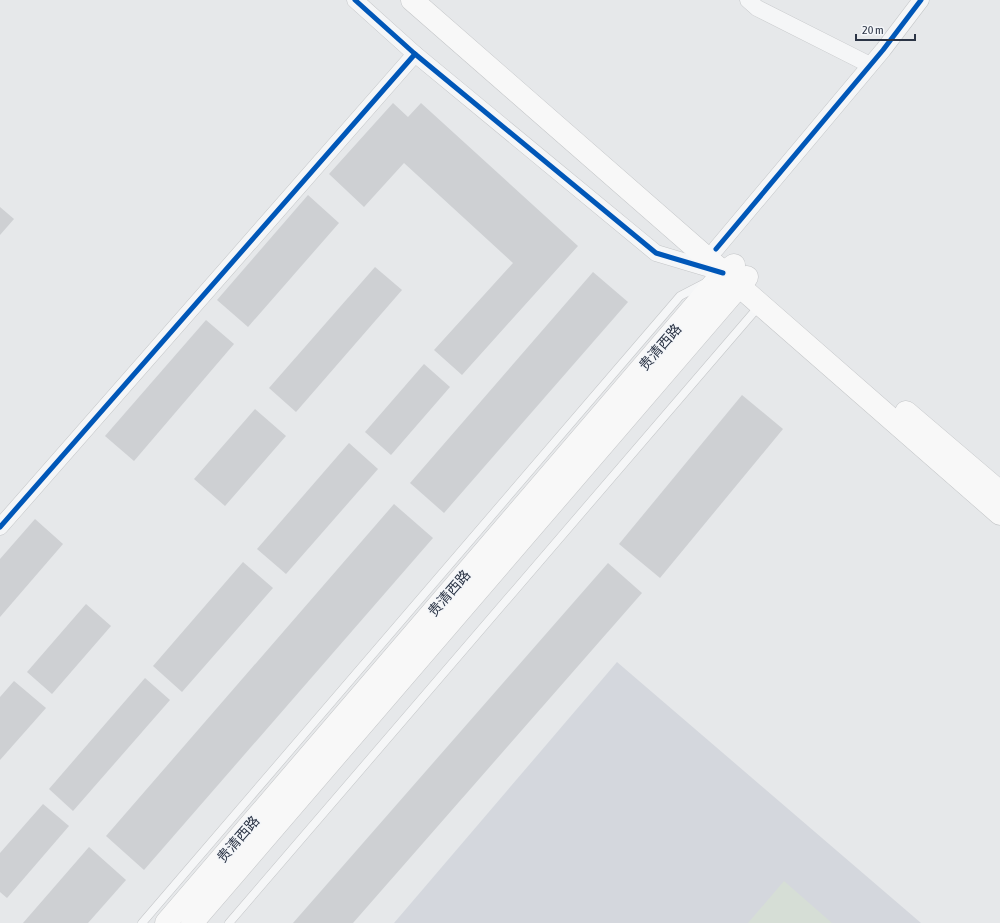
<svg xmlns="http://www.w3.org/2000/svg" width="1000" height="923" font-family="'Asap Condensed','Noto Sans SC',sans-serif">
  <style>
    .built { fill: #d4d7dd }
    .green { fill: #d6ded6 }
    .building { fill: #ced0d3 }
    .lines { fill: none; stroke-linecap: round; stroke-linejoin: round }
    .service-casing { stroke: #c4c6c8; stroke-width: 9 }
    .minor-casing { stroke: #c4c6c8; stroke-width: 17 }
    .secondary-casing { stroke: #c4c6c8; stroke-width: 23 }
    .service { stroke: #f5f6f7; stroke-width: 8 }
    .minor { stroke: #f5f6f7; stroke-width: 16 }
    .secondary { stroke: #f8f8f8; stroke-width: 22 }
    .cycleway-casing { stroke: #f4f6f9; stroke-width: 8 }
    .cycleway { stroke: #0057b8; stroke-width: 5 }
    .labels { text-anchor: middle; stroke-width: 3; stroke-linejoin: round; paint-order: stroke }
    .street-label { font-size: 14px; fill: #2b3445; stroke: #f4f6f9 }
  </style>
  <rect width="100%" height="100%" fill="#e6e8ea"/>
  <path class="built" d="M617,662L921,923H394Z"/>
  <path class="green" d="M784,881L832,923H748Z"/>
  <g class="building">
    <path d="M393,103L408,117L421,103L578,246L462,375L434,350L513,263L404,163L364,207L329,174Z"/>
    <path d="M308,195L339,223L248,327L217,300Z"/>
    <path d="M0,207L14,219L0,235Z"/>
    <path d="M375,267L402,290L296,412L269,388Z"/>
    <path d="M593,272L628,302L444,513L410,483Z"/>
    <path d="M206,320L234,344L134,461L105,436Z"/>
    <path d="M424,364L450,387L391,455L365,432Z"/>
    <path d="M742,395L783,429L660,578L619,544Z"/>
    <path d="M255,409L286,436L225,506L194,479Z"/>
    <path d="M349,443L378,469L286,574L257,549Z"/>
    <path d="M394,504L433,538L144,870L106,836Z"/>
    <path d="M35,519L63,544L0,617V559Z"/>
    <path d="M243,562L273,588L182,692L153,666Z"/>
    <path d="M608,563L642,593L353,923H293Z"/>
    <path d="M86,604L111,626L52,694L27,672Z"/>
    <path d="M145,678L170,700L73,811L49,789Z"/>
    <path d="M14,681L46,708L0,760V697Z"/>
    <path d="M43,804L69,826L7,898L0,892V853Z"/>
    <path d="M89,847L126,880L88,923H23Z"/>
  </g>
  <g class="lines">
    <g class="service-casing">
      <g id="service">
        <path d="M142,923L680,296L705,283"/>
        <path d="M229,923L760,305"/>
      </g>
    </g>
    <g class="minor-casing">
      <g id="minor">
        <path d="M355,0L415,54L656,253L720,272"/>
        <path d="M748,0L757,8L870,65"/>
        <path d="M716,249L883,50L921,0"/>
        <path d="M0,527L415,54"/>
      </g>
    </g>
    <g class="secondary-casing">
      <g id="secondary">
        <path d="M412,0L1000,514"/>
        <path d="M906,412L1000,492"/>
        <path d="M166,923L723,273L734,265"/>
        <path d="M192,923L747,277"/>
      </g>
    </g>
    <use href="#service" class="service"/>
    <use href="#minor" class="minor"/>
    <use href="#secondary" class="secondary"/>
    <g class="cycleway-casing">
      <g id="cycleway">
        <path d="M355,0L415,54L656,253L723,273"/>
        <path d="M716,249L883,50L921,0"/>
        <path d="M0,527L415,54"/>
      </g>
    </g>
    <use href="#cycleway" class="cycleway"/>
  </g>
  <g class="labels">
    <g class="street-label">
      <text transform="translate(660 347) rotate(-49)" y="5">贵清西路</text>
      <text transform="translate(449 593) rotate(-49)" y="5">贵清西路</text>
      <text transform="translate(238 839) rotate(-49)" y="5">贵清西路</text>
    </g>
  </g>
  <path d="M856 34v6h59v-6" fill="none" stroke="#2b3445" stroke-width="2"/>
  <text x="862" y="34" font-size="12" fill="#2b3445" stroke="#f4f6f9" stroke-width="3" paint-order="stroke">20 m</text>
</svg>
